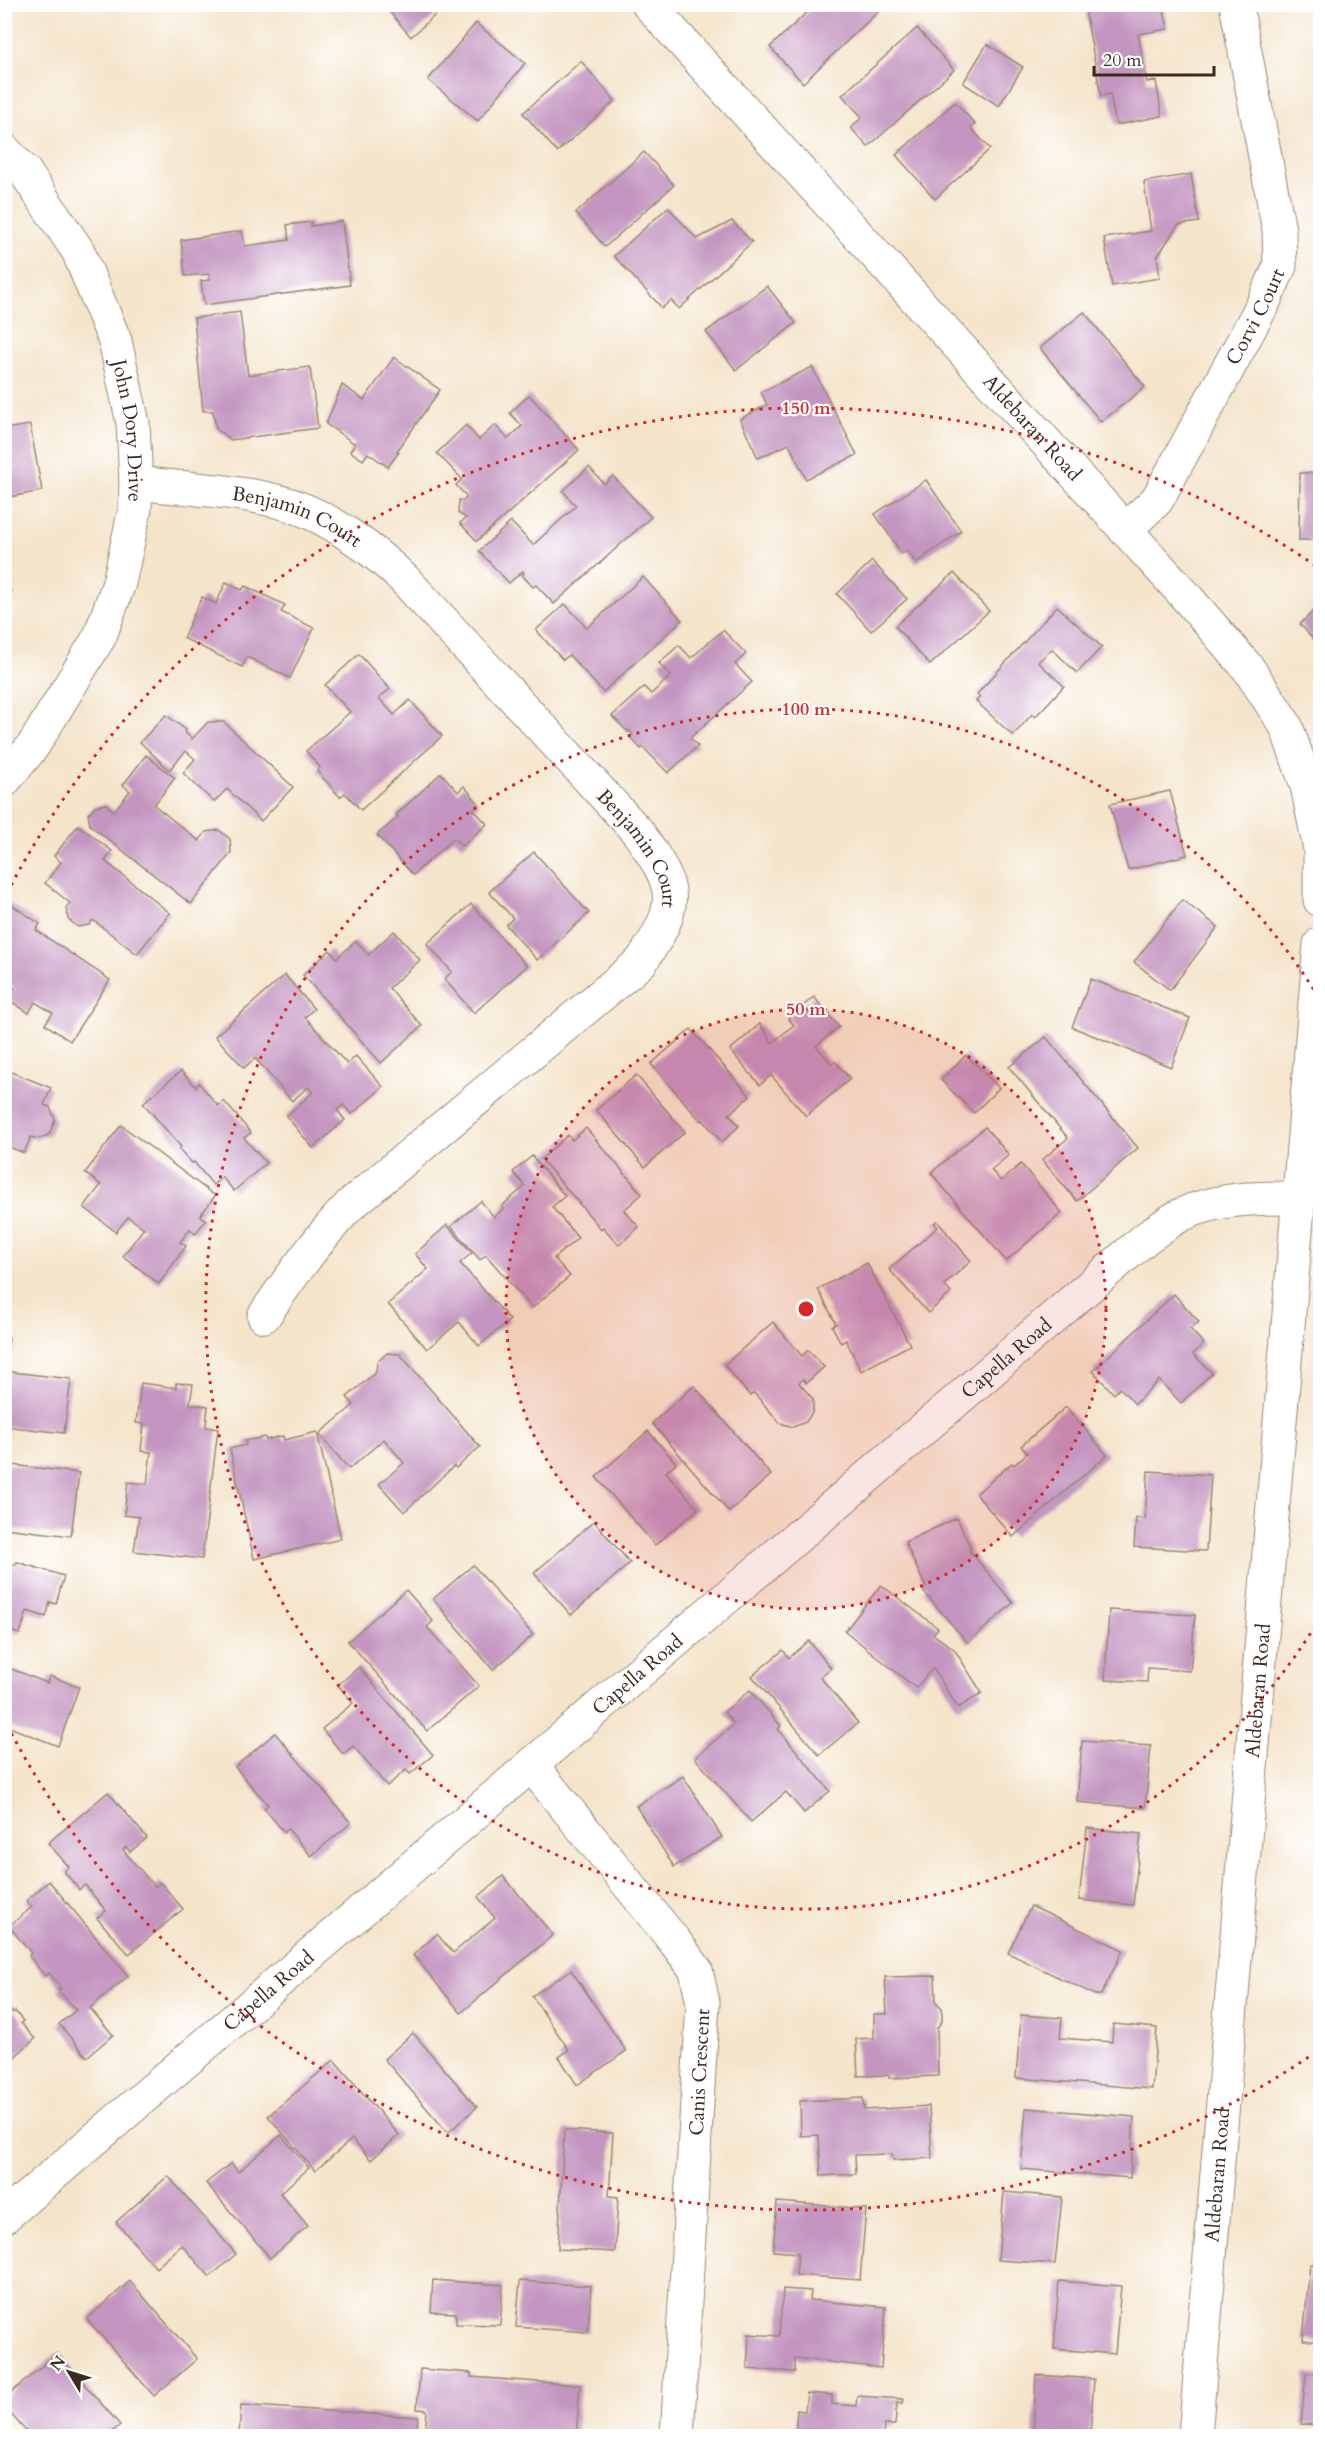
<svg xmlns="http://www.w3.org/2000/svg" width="1325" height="2441" font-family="Cardo,serif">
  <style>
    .building { fill: #c395c0 }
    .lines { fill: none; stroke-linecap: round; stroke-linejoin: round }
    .minor-casing { stroke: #988774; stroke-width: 35 }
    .minor { stroke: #fff; stroke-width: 33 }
    .ring { fill: none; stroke: #d62828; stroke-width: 3; stroke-dasharray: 3 6 }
    .labels { text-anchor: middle; stroke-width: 4.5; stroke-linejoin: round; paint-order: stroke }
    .street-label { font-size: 20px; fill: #3b2a1e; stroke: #fff }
    .centre { fill: #d62828; stroke: #fff; stroke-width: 3 }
    .ring-label { font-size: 18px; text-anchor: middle; font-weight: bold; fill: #d62828; stroke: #fff; stroke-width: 4.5; stroke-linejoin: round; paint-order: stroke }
  </style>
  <rect width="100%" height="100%" fill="#fff"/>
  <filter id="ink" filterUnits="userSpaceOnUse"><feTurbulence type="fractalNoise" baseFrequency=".0167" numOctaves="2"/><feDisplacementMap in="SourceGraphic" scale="12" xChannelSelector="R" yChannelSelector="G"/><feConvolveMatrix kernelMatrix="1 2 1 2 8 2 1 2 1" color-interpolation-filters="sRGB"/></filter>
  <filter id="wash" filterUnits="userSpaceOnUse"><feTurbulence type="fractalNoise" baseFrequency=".008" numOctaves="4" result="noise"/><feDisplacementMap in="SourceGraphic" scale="24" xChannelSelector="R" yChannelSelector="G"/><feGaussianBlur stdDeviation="1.35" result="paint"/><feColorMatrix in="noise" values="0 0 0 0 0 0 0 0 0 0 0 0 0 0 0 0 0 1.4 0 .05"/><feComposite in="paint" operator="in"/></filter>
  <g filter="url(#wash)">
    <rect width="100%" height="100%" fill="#f4e4ca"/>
    <g id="blocks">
      <g class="building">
        <path d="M383,4H447L411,37Z"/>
        <path d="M816,4H886L803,83L770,47Z"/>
        <path d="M1084,4H1163L1168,29L1138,34L1147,82L1156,81L1162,116L1116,125L1110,94L1101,96Z"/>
        <path d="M476,23L525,63L478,121L428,80Z"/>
        <path d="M917,28L954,70L868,147L851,128L862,117L842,95Z"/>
        <path d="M987,44L1023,67L999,106L963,83Z"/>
        <path d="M581,61L615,101L557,152L523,113Z"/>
        <path d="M955,102L975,124L971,128L990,149L935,199L896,155Z"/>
        <path d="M644,152L674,185L605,247L576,213Z"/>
        <path d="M1191,174L1199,222L1178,225L1157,257L1160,278L1112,286L1104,238L1151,231L1144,182Z"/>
        <path d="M668,207L697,239L732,221L752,242L679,309L671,300L662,308L614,256Z"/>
        <path d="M342,221L350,285L204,305L201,281L210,280L209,274L185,276L181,240L242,231L245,246L289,240L287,225L311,222V226Z"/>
        <path d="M767,286L796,323L736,370L706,332Z"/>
        <path d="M240,312L248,375L310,367L318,428L231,440L216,429L213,411H203L194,318Z"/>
        <path d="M1084,312L1145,387L1101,422L1040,348Z"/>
        <path d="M4,352L11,366L4,369Z"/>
        <path d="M394,357L440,390L397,451L399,452L388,467L368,453L363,460L350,451L355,444L326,424L342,385L364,400Z"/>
        <path d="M812,367L857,455L806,479L789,444L758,458L740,419L767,405L761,392Z"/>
        <path d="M529,395L579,450L477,541L460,523L466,518L458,513L459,500L463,501L467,497L456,485L462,479L437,453L466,425L479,440L495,425L508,439L522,426L510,413Z"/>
        <path d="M30,425L42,491L4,498V429Z"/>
        <path d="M589,467L604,484L613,476L651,517L554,604L536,585L533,587L522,575L524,573L523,571L509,583L479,551L511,522L533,545L576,506L563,491Z"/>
        <path d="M1300,473H1320V540H1299Z"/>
        <path d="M926,480L961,531L916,563L907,550L902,554L875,514Z"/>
        <path d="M872,561L907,599L871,631L837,594Z"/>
        <path d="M954,573L989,611L930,665L895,626Z"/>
        <path d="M643,577L682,620L603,692L569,655L563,660L536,630L565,604L587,628Z"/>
        <path d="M226,582L242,590L245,586L285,605L281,612L314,628L290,678L247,657L242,667L183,638L202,597L216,604Z"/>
        <path d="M4,588L11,591L4,605Z"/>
        <path d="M1320,605V642L1319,640L1316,642L1300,624Z"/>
        <path d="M1057,606L1102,647L1077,673L1052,649L1038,662L1064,686L1035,717L1032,714L1013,736L976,701L980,697L977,694Z"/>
        <path d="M723,630L746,654L735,664L752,682L690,738L698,746L668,773L643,747L641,749L630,737L633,735L629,730L628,732L612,716L644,687L651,694L671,676L659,663L679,645L691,658Z"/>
        <path d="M359,654L390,689L379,698L394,715L410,700L442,736L361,810L345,793L340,797L317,771L320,767L306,751L350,712L325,685Z"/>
        <path d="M166,715L186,730L185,732L192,739L208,722H224L293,787L261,821L227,789L214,802L183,773L195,759L186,751L169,770L140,742Z"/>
        <path d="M146,755L175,778L154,805L199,841L206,832L219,830L230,839L231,853L191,904L90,825L88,814L95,806L106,804L114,811L130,791L123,785Z"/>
        <path d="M441,773L458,792L464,786L479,804L473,809L487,824L462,846L454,838L413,875L377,835L398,817L396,815Z"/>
        <path d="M1170,791L1187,855L1128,870L1110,804Z"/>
        <path d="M78,825L112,851L105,861L170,913L137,954L93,920L89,925L78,927L68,919L66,908L70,903L45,883L61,862L54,856Z"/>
        <path d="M534,852L589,913L537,960L506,925L513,918L489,892Z"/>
        <path d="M1182,900L1218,927L1170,990L1134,962Z"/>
        <path d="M9,903L40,924L36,930L110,980L70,1041L45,1024L53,1013L35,1002L29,1013L7,999L15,988L4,981V959L11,948L4,944V909Z"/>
        <path d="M471,904L527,966L474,1013L444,979L452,972L427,944Z"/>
        <path d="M394,931L420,960L389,988L422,1026L381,1063L303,975L330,950L337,958L356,941L368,955Z"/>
        <path d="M285,975L314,1009L305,1017L347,1064L356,1056L383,1087L352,1114L343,1105L337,1110L345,1120L313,1148L286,1116L313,1092L308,1087L292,1101L255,1058L244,1068L215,1036Z"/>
        <path d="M1091,979L1190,1018L1171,1067L1072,1027Z"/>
        <path d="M814,997L839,1027L816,1046L832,1064L835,1061L850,1079L806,1116L771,1075L760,1085L730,1050L760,1024L772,1043L794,1025L788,1018Z"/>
        <path d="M4,1029L10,1031L5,1044H4Z"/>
        <path d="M691,1029L750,1096L729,1114L739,1126L722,1142L702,1119L701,1121L651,1064Z"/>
        <path d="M1046,1037L1138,1148L1077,1201L1042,1160L1068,1138L1009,1067Z"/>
        <path d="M966,1055L999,1088L974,1113L941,1080Z"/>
        <path d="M4,1069L51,1088L44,1105L50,1107L55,1120L49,1135L37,1139L31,1137L24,1153L4,1145Z"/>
        <path d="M181,1071L196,1087L199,1083L218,1106L224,1101L251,1133L244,1138L266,1163L234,1191L222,1177L213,1185L194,1162L192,1163L179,1149L181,1147L143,1103Z"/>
        <path d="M636,1075L685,1132L645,1167L596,1110Z"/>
        <path d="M121,1125L215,1196L200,1216L206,1220L195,1234L190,1229L180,1242L186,1246L159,1284L123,1256L144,1228L128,1217L116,1232L84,1207L101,1185L85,1173Z"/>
        <path d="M985,1127L1009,1155L991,1170L1001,1181L1021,1164L1062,1213L1006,1261L931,1173Z"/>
        <path d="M586,1128L642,1194L624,1210L639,1227L619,1245L603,1227L601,1229L541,1159L568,1135L572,1140Z"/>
        <path d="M532,1156L565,1196L552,1207L578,1238L554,1258L570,1276L532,1308L486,1255L480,1260L451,1226L481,1201L494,1217L503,1209L502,1206L525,1186L513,1172Z"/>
        <path d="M937,1221L971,1261L944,1285L951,1293L928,1313L889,1269L938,1227L934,1223Z"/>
        <path d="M447,1225L472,1253L460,1263L510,1320L479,1346L459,1322L427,1349L388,1304L428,1269L415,1254Z"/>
        <path d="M867,1263L910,1345L861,1371L846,1340L841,1343L832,1326L836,1324L818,1289Z"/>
        <path d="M1174,1294L1199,1322L1190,1329L1204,1344L1193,1354L1212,1373L1181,1403L1159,1380L1135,1404L1120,1388L1114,1394L1093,1371Z"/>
        <path d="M773,1322L802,1356L808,1350L824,1367L806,1383L803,1379L799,1383L813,1399V1411L806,1422L793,1427L780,1423L754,1393L750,1396L724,1365Z"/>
        <path d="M4,1337L9,1338L6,1363H4Z"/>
        <path d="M387,1353L400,1354L480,1447L456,1468L454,1466L404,1512L379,1484L404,1463L384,1439L349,1469L319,1434L354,1405L347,1397L376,1372L377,1362Z"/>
        <path d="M4,1371L71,1379L64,1433L4,1426Z"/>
        <path d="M141,1383L176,1388V1383L193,1384L190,1404L208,1406L206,1427L218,1429L202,1559L134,1551L139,1517L124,1515L128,1482L147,1484L151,1452L141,1451L144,1424L136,1423Z"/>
        <path d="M694,1386L771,1475L729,1512L652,1423Z"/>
        <path d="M1066,1407L1107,1455L1013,1537L976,1494L1012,1463L1014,1465L1027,1453L1021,1446Z"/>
        <path d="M648,1431L676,1463L666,1472L698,1509L655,1545L596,1477Z"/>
        <path d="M317,1432L341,1539L254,1559L230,1449L246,1445L245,1441L265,1437L266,1440L283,1436L284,1440Z"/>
        <path d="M4,1464L79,1473L71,1536L4,1528Z"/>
        <path d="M1148,1471L1211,1475L1206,1551L1134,1547L1136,1518L1145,1519Z"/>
        <path d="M957,1518L971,1549L969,1550L1013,1603L968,1643L923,1591L926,1588L905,1542Z"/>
        <path d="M594,1521L630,1563L571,1615L534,1573Z"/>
        <path d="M4,1561L15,1565L17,1562L64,1576L56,1604L50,1602L46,1617L27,1611L20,1634L4,1629Z"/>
        <path d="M473,1565L533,1635L493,1670L433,1599Z"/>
        <path d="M881,1585L938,1628L933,1634L954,1649L982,1693L958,1708L933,1668L916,1688L845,1631Z"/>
        <path d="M406,1590L433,1621L427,1627L479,1686L427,1731L348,1641Z"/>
        <path d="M1109,1610L1195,1615L1190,1671L1148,1668L1147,1682L1105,1680Z"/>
        <path d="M809,1641L831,1668L820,1677L858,1723L819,1755L752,1676L783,1650L789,1658Z"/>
        <path d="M4,1666L47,1683L50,1676L79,1687L58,1746L4,1725Z"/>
        <path d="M359,1667L433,1755L410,1774L406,1770L387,1786L353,1746L343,1754L322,1729L353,1703L338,1685Z"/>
        <path d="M750,1690L781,1726L778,1729L830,1791L804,1813L786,1792L751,1822L695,1758L734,1724L724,1712Z"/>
        <path d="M275,1733L351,1823L311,1856L288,1829L284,1832L264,1808L268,1805L235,1767Z"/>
        <path d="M1082,1741L1151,1746L1145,1808L1077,1802Z"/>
        <path d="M683,1776L722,1837L674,1867L636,1806Z"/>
        <path d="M108,1792L147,1838L130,1852L126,1847L123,1850L155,1887L160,1882L183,1909L129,1954L97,1918L106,1911L85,1885L79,1890L64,1871L69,1867L48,1843Z"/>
        <path d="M1087,1828L1141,1834L1133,1905L1079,1900Z"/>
        <path d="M503,1876L553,1935L461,2013L413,1955L437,1934L453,1953L495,1918L478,1897Z"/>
        <path d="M49,1881L128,1976L90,2008L113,2035L87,2057L59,2024L76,2010L58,1990L61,1988L49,1973L45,1976L29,1956L31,1953L9,1926L32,1907L26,1901Z"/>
        <path d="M1031,1906L1123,1950L1101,1995H1095L1008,1953Z"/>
        <path d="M571,1970L626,2051L577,2085L559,2057L569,2050L532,1996Z"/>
        <path d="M935,1976L936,2002L942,2008V2021L937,2028L938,2076L889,2078V2075L858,2076L856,2039L874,2038V2014H887L885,1977Z"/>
        <path d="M4,2003L13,2013L15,2011L23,2021L21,2023L35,2039L4,2066Z"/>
        <path d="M1021,2015L1062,2018L1060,2038L1112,2042L1113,2024L1157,2028L1152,2089L1016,2078Z"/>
        <path d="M413,2033L477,2107L448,2133L384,2059Z"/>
        <path d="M334,2060L399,2135L371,2160L352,2139L315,2171L268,2116Z"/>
        <path d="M863,2098L864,2110L929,2106L932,2158L893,2160L892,2154L855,2155L856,2174L821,2176L819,2135L801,2136L800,2101Z"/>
        <path d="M1026,2108L1134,2117L1130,2178L1021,2169Z"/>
        <path d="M564,2130L613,2133L609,2196L618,2197L615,2252L558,2249Z"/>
        <path d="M281,2135L309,2168L280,2193L308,2226L270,2258L206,2183L231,2163L238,2172Z"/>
        <path d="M168,2176L236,2254L210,2277L182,2245L156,2268L116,2222Z"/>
        <path d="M1004,2192L1062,2197L1055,2264L998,2260Z"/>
        <path d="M777,2202L866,2209L860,2280L796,2275L798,2253L773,2251Z"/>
        <path d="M1310,2264L1320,2265V2342L1303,2340Z"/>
        <path d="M433,2280L503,2285L500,2325L456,2324V2313L431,2312Z"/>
        <path d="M130,2281L197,2359L154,2396L87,2319Z"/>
        <path d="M520,2281L591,2286L588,2332L516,2327Z"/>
        <path d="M1059,2281L1121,2286L1115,2354L1054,2349Z"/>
        <path d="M783,2289L811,2291L810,2300L886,2307L881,2368L795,2358V2372L747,2369L749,2334L779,2336Z"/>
        <path d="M57,2353L120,2425L108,2436H30L4,2406V2399Z"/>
        <path d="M420,2369L471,2373V2377L580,2385L576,2436H425L427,2410L417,2409Z"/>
        <path d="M1306,2373L1320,2374V2425L1301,2424Z"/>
        <path d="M1036,2375L1094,2379L1090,2436H1033Z"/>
        <path d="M807,2393L832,2395V2404L856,2406L857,2396L904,2399L903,2403H897L895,2425H884L883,2436H795L797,2410L805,2411Z"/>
        <path d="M241,2405L418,2417L416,2436H239Z"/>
      </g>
    </g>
  </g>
  <g filter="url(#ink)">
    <use href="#blocks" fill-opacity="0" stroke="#988774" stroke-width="1.5"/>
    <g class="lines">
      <g class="minor-casing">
        <g id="minor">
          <path id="s1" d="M648,4L1182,592L1248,668L1286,726L1307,786L1320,849V900"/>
          <path id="s2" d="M4,150L25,172L78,251L115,341L133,423L136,483L135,509L119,583L100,636L33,746L4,781"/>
          <path id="s3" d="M136,483C187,489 242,490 291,505C331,518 375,551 405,580L637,831C677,888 682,902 641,962L349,1206C317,1240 290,1277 264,1316"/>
          <path id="s4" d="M1125,530L1157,500L1263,304L1280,266L1279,230L1236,4"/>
          <path d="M532,1766L676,1943L696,1970L703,2003L677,2436"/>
          <path id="s5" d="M4,2217L1146,1238C1158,1230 1169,1221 1181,1215C1218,1197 1261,1198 1300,1198"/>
          <path id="s6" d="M1195,2436L1320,944"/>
        </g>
      </g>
      <use href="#minor" class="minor"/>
    </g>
  </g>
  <circle cx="806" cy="1309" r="300" fill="#d62828" fill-opacity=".12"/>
  <g class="ring">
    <circle cx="806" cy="1309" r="300"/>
    <path d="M1320 1618A600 600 0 1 1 1320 1000"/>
    <path d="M1316 2052A901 901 0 0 1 7 1725M7 893A901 901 0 0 1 1316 566"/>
  </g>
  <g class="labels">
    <g class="street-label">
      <text dy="7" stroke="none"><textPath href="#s4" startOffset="252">Corvi Court</textPath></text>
      <text dy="7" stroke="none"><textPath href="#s1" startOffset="572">Aldebaran Road</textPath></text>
      <text dy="7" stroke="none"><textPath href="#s2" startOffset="314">John Dory Drive</textPath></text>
      <text dy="7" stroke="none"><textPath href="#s3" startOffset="166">Benjamin Court</textPath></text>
      <text dy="7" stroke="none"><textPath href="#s3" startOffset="652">Benjamin Court</textPath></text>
      <text dy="7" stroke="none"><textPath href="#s5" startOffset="1320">Capella Road</textPath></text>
      <text dy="7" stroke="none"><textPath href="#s5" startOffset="834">Capella Road</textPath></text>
      <text dy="7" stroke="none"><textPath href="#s6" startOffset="748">Aldebaran Road</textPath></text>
      <text dy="7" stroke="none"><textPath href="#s5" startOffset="348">Capella Road</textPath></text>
      <text transform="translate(699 2072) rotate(-87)" y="7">Canis Crescent</text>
      <text dy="7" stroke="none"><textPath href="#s6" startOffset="262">Aldebaran Road</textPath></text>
    </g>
  </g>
  <circle cx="806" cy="1309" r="9" class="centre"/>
  <g class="ring-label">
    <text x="806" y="414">150 m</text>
    <text x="806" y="715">100 m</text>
    <text x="806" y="1015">50 m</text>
  </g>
  <rect width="1325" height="2441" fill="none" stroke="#fff" stroke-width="24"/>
  <g transform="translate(69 2372) rotate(308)" stroke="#ffffff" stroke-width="4.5" paint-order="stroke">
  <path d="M0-4.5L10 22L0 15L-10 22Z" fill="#3b2a1e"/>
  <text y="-9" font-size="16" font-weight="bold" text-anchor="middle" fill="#3b2a1e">N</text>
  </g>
  <path d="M1094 66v9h120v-9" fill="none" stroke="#3b2a1e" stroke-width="3"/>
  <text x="1103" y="66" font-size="18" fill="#3b2a1e" stroke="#ffffff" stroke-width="4.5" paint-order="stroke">20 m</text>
</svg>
